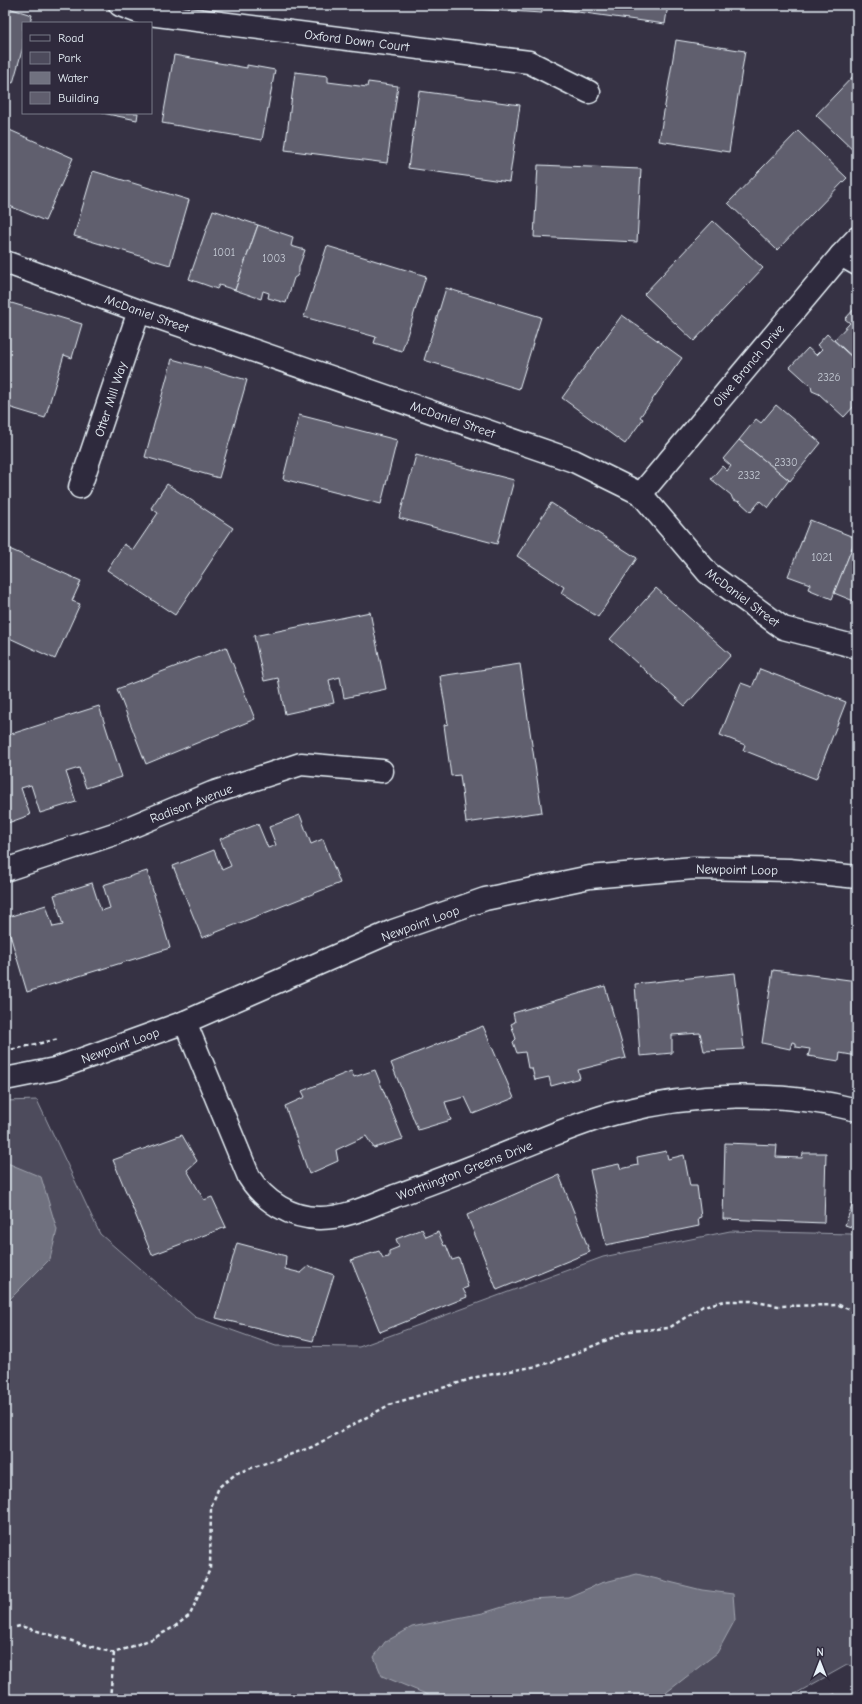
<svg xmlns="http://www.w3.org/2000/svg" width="862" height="1704" font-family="'Comic Neue',sans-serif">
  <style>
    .green { fill: #4d4b5c; stroke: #9a9eaa }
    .water { fill: #70717f; stroke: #a0a4af }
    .building { fill: #605e6e; stroke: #e8f1f8 }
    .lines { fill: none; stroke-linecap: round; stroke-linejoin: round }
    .minor-casing { stroke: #e8f1f8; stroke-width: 25 }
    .path { stroke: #e8f1f8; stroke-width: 2.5; stroke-dasharray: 4 3; stroke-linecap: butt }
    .minor { stroke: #2f2a3d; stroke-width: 22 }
    .labels { text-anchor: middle; stroke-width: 3; stroke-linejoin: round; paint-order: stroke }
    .number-label { font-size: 11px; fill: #c6ccd6 }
    .street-label { font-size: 13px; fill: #e8f1f8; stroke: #2f2a3d }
  </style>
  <rect width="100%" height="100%" fill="#363244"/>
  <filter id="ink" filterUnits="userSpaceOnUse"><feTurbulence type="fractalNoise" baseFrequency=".025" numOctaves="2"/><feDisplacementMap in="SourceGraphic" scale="8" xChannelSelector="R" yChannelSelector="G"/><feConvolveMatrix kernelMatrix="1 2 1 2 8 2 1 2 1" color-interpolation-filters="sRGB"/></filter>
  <g filter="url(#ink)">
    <path class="green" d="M37,1100L100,1234L195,1317L276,1346L359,1347L603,1257L730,1231L851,1234L857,1237V1667L847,1665L786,1699H5V1101Z"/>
    <g class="water">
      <path d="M5,1162L41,1177L57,1230L50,1259L5,1304Z"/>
      <path d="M637,1574L702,1590L733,1594L735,1620L717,1653L658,1699H438L382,1676L374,1657L385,1642L412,1627L483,1613L529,1599L568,1597L601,1583Z"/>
    </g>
    <g class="building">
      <path d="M439,5H542V13L439,7Z"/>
      <path d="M564,5H668L665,24L563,10Z"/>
      <path d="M5,7L32,15L30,23H23V47L13,83L5,81Z"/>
      <path d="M676,40L745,51L729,152L659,141Z"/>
      <path d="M174,55L247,68V65L275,70L262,140L162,123Z"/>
      <path d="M295,72L328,76V82L367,87L368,82L398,86L387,163L285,150Z"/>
      <path d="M857,72V154L816,115Z"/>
      <path d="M419,91L520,105L509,182L408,168Z"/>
      <path d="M102,113H138L137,120Z"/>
      <path d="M5,128L73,158L45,221L5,204Z"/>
      <path d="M798,131L847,178L777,250L728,203Z"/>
      <path d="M538,165L641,169L637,242L534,237Z"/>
      <path d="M93,171L189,200L170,265L74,236Z"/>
      <path d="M213,210L258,225L235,290L219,285L217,289L189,279Z"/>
      <path d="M713,221L763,268L694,341L644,294Z"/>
      <path d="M258,225L293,237L291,246L305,250L299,267V272L297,276L294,278L286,303L268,298L269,293L263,291L261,299L235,290Z"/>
      <path d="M327,246L426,276L402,351L374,343L376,337L304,317Z"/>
      <path d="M446,288L541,317L519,389L424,360Z"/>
      <path d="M8,302L82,324L72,358L64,355L45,418L5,406V313Z"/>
      <path d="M857,306V361L834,340L850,323L845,319Z"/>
      <path d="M622,315L682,358L640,417L643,419L625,444L562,398Z"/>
      <path d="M827,334L857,362V403L844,417L819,394L812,391L811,386L790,367L808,348L816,355L822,349L817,345Z"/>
      <path d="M172,359L247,380L219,478L145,457Z"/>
      <path d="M776,405L821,443L790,481L739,440L756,419L761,423Z"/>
      <path d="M299,415L397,440L381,504L283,479Z"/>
      <path d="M739,440L789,480L768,508L760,501L751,512L740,502L733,500L731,495L711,479L722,466L727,471L731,466L723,459Z"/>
      <path d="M416,455L514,480L497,544L399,518Z"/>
      <path d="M167,484L233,528L175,615L107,570L124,544L133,550L158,513L151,508Z"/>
      <path d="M551,503L637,558L598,617L561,593L564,587L517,556Z"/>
      <path d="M810,520L856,538L832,599L808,589L810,584L788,576Z"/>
      <path d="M856,538H857V609L854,607L856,602L834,593Z"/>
      <path d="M5,547L81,581L72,601L80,604L55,659L5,636Z"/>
      <path d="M656,588L731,655L685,706L610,639Z"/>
      <path d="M370,612L386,689L344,698L340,677L329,680L334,703L285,714L278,678L264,681L254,636Z"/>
      <path d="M226,647L255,719L146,764L117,689Z"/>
      <path d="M520,664L542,812L466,823L460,775L451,776L444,725L448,724L440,676Z"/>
      <path d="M760,669L846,702L816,779L743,750L745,745L720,735L741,683L752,687Z"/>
      <path d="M99,706L122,777L86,788L79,768L66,772L76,802L40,813L31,785L21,788L30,815L5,824V736Z"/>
      <path d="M300,815L311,844L323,839L340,883L202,938L173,866L214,850L222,870L231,866L220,839L258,824L268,848L276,845L269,827Z"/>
      <path d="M147,871L170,948L27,992L5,918L46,905L53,927L63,925L54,895L92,883L101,911L110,908L103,885Z"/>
      <path d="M773,970L857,981V1056L840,1053L839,1061L808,1056L810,1049L796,1047V1043L792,1042L790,1049L762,1043Z"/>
      <path d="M735,973L744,1049L704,1051L700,1033L672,1035V1053L640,1056L635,984Z"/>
      <path d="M605,986L626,1058L578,1070L580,1078L551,1086L549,1077L535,1080L532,1068H528L525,1052L517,1053L513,1042L516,1039L511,1024L515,1022L513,1013Z"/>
      <path d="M483,1026L514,1098L473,1114L465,1097L445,1102L451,1120L418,1130L391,1063Z"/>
      <path d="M375,1070L403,1139L374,1148L366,1136L336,1150L338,1161L309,1174L285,1106L305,1097L302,1091L351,1071L354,1077Z"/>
      <path d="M182,1135L197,1161L187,1170L204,1200L212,1197L226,1227L152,1255L113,1160Z"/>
      <path d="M725,1143L777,1145L776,1157L802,1158L803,1153H826L824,1223L723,1219Z"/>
      <path d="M666,1151L668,1159L684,1155L690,1186H697L701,1217L698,1218L699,1226L606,1245L590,1170L619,1164L621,1169L638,1165L637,1157Z"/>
      <path d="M559,1175L590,1252L497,1290L467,1215Z"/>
      <path d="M857,1192V1229L845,1225Z"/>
      <path d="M422,1229L426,1237L438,1232L444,1246L446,1245L452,1260L459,1258L468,1287L463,1289L467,1297L380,1332L351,1260L379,1251L383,1258L389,1257V1251L399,1247L396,1239Z"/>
      <path d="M237,1243L286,1256L285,1269L301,1273L309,1266L334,1275L313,1341L216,1318Z"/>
      <path d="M835,1694L836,1699H822Z"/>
    </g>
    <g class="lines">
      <g class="minor-casing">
        <g id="minor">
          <path d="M120,5L141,13L529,62L589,92"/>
          <path d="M841,255L857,264"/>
          <path d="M5,262L139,311L574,461L641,494L708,573L783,628L857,647"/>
          <path d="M80,487L139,311"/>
          <path d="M641,494L841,255L857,238"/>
          <path d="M5,870L114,834L212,793L301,764L382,771"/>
          <path d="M185,1022L249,1177C264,1201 291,1219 321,1218C346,1218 372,1205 395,1196C438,1181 480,1164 522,1147C553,1135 584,1121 616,1113C694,1093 779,1090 857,1110"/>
          <path d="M5,1079L55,1069L185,1022L393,931L485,899L590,877L694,868L789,870L857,877"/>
        </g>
      </g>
      <g class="path">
        <path d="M5,1051L59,1039"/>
        <path d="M16,1627L20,1626L114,1653L152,1639L174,1627L190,1615L210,1569L211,1507L219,1487L237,1473L312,1447L389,1405L477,1377L538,1366L572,1355L628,1331L669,1328L703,1306L725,1301H751L778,1306L839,1305L857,1313"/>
        <path d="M110,1699L114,1653"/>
      </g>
      <use href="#minor" class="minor"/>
    </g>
  </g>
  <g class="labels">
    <g class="number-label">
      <text x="224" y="256">1001</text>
      <text x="274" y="262">1003</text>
      <text x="829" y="381">2326</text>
      <text x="786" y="466">2330</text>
      <text x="749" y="479">2332</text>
      <text x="822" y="561">1021</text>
    </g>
    <g class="street-label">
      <text transform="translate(357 40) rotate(7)" y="5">Oxford Down Court</text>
      <text transform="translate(147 313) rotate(20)" y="5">McDaniel Street</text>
      <text transform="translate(748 365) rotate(-50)" y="5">Olive Branch Drive</text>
      <text transform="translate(110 399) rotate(-72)" y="5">Otter Mill Way</text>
      <text transform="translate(453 419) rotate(19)" y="5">McDaniel Street</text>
      <text transform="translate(743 597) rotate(37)" y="5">McDaniel Street</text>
      <text transform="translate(191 803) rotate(-21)" y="5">Radison Avenue</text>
      <text transform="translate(737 869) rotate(1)" y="5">Newpoint Loop</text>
      <text transform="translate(420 923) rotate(-20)" y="5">Newpoint Loop</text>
      <text transform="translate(120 1045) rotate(-20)" y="5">Newpoint Loop</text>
      <text transform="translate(464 1170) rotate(-21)" y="5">Worthington Greens Drive</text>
    </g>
  </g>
  <rect width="862" height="1704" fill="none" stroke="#2f2a3d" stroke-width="20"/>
  <rect x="10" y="10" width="842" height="1684" fill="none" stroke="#e8f1f8" stroke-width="1.5" filter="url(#ink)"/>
  <rect x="22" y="22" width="130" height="92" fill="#2f2a3d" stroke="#797a88"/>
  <rect x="30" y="35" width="20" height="6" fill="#2f2a3d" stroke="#797a88"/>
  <text x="58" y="42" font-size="12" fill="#e8f1f8">Road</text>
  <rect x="30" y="52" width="20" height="12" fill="#4d4b5c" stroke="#797a88"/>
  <text x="58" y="62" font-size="12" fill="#e8f1f8">Park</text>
  <rect x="30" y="72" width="20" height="12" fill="#70717f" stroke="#797a88"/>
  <text x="58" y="82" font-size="12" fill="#e8f1f8">Water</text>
  <rect x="30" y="92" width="20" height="12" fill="#605e6e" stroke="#797a88"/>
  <text x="58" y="102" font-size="12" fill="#e8f1f8">Building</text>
  <g transform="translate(820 1662)" stroke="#2f2a3d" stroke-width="3" paint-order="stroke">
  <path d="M0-3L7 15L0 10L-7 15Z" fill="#e8f1f8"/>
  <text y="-6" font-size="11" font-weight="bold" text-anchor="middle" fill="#e8f1f8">N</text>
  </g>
</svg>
